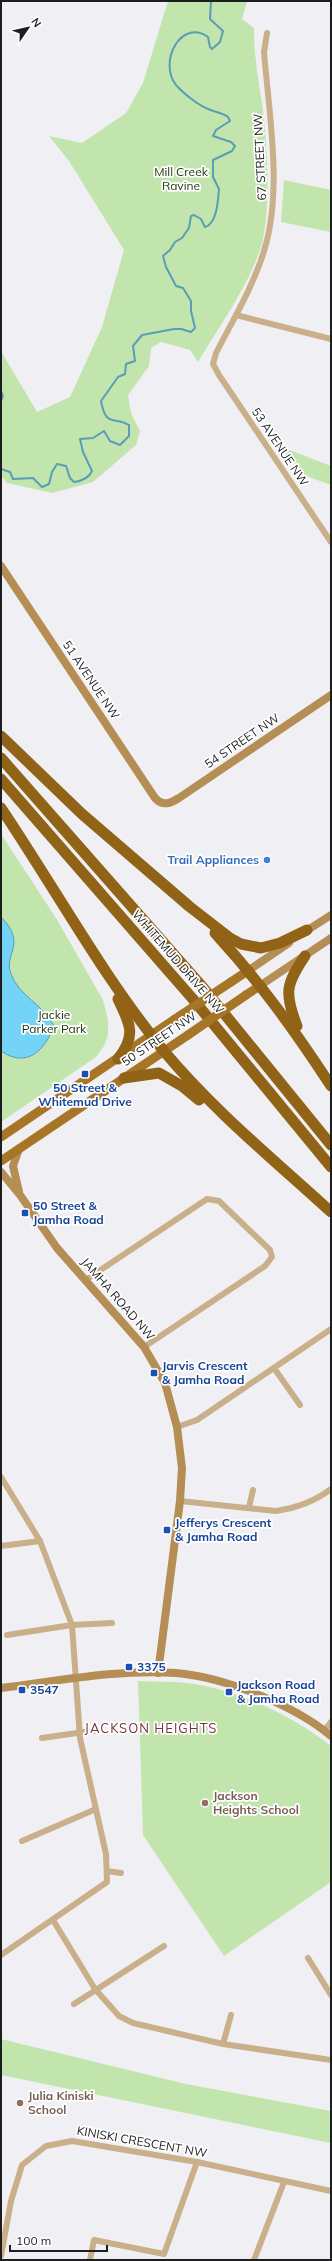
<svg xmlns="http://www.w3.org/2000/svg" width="332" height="2261" font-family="Mulish,sans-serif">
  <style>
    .green { fill: #c2e5ad }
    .water { fill: #73d4f7; stroke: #599db6 }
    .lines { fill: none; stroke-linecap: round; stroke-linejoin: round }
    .stream { stroke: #599db6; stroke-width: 2 }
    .street { stroke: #c9af8a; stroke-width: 6 }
    .secondary { stroke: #b58e55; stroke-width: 8 }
    .primary { stroke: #a67526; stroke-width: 9 }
    .highway { stroke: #906317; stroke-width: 11 }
    .primary-bridge { stroke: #a67526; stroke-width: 9 }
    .shop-dot { fill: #3f7fe0; stroke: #fff; stroke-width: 1.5 }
    .transit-dot { fill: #1a4fb4; stroke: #fff; stroke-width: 1.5 }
    .education-dot { fill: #8d6e63; stroke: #fff; stroke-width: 1.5 }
    .labels { text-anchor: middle; stroke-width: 3.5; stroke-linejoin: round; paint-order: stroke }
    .street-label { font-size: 12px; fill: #1c1d1e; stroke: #fff }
    .park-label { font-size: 12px; fill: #1c300c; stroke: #fff }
    .shop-label { font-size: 12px; font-weight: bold; fill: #366cbe; stroke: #fff; text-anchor: end }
    .transit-label { font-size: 12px; font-weight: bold; fill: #164399; stroke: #fff; text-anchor: start }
    .education-label { font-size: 12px; font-weight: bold; fill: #785e54; stroke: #fff; text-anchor: start }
    .neighbourhood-label { font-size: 13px; letter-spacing: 1px; fill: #7a3341; stroke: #fff }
  </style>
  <rect width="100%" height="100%" fill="#f0f0f4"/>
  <g class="green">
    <path d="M168,1H247L242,19L254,28C254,54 258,78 262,103C267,143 271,200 263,239C254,278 219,327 198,362L190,350L161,342L151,348L149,366L128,395L131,413L140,431L136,445L93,482L52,493L7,483L1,476V351L37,412L70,397L102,327L124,250L69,161L49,136L82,143L126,113L143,83Z"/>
    <path d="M284,180L331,190V232L281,222Z"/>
    <path d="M279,446L331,466V485L306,476Z"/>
    <path d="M1,834L56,918L103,1000L108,1020V1035L104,1046L96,1057L1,1122Z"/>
    <path d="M138,1681C154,1682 171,1681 187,1683C237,1689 292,1715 331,1746V1882L224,1956L143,1835Z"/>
    <path d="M1,2039L186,2084L331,2111V2143L1,2075Z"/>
  </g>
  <path class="water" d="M1,917C28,944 3,954 11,974C19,996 44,1005 54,1026C45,1050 27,1069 1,1051Z"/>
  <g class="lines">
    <g class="stream">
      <path d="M1,391L3,396L1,401"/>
      <path d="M1,469L10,472L13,479L33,478L42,487L49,484L52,472L57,464L66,466L70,478L74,482C81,481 89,478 92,471L83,452L80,439L93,438L104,431L110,441L120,445L129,436V425C114,416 106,428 101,401L118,377L125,374L126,364L135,361L133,346L142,335L174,329H181L191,332L195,328L191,311V301L183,288L176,286L166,267L163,256L170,250L175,242L182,238L189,228L191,216L194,215L201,219L205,227C217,224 218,200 219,189L213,177V160L232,151L235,146L231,142L213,136L216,130L230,121L228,117C222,113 215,112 208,109C198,105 183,93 176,85C158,62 181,18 208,37L210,47L212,49L220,42L223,31L210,19L211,1"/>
    </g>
    <g class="street">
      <path d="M267,33L264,52C269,114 283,191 264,251C253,287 233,320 216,353L213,364L219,375L331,542"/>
      <path d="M236,315L331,339"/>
      <path d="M87,1279L207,1199L219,1201L270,1250L272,1257L265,1266L144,1347"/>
      <path d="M274,1368L300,1405"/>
      <path d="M177,1427L197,1420L331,1329"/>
      <path d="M1,1477L40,1541L72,1625L80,1738L106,1854L107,1882L1,1955"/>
      <path d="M180,1501L276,1511C297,1508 314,1502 331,1489"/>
      <path d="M249,1507L253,1490"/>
      <path d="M1,1546L40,1541"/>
      <path d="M7,1635L72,1625L112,1623"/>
      <path d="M324,1731L331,1722"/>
      <path d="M42,1738L98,1730"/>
      <path d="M22,1841L96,1809"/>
      <path d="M107,1871L121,1873"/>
      <path d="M53,1920L95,1989L119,2016L133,2023L223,2044L331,2060"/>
      <path d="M308,1958L331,1995"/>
      <path d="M74,2004L164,1946"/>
      <path d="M223,2044L231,2015"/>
      <path d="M1,2256L11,2201L22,2165L46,2146L72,2141L197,2162L331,2191"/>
      <path d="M90,2260L94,2240L164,2254L197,2162"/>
      <path d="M254,2260L284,2182"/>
    </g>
    <g class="secondary">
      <path d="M1,566L155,798C163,807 171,803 179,798L331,695"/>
      <path d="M303,933L331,915"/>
      <path d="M249,970L289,943"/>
      <path d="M261,985L331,938"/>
      <path d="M19,1149L13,1166L19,1192"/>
      <path d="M1,1172L20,1195L57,1248L144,1347L165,1383L177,1427L182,1468L180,1501L158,1673"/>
      <path d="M1,1688C58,1681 118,1669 176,1673C224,1677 294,1705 331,1736"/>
    </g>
    <g class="primary">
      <path d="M231,982L249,970"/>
      <path d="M246,995L261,985"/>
      <path d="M1,1137L175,1019"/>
      <path d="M1,1161L188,1035"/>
    </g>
    <g class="highway">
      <path d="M1,736L82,814L190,907L230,938L241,944L261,948L280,943L307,930"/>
      <path d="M1,758L205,990L331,1145"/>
      <path d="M1,779L192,998L331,1167"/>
      <path d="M1,808C55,888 102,975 163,1050C213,1110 273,1159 331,1212"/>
      <path d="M215,933C260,982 295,1031 331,1086"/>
      <path d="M297,1026C284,993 286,984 305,956"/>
      <path d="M118,1059C137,1035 130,1024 118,999"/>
      <path d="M124,1078L159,1073L182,1086L199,1100"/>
    </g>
    <g class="primary-bridge">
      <path d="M175,1019L231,982"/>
      <path d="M188,1035L246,995"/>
    </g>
  </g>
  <circle class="shop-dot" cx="267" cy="860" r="4"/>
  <g class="transit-dot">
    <rect x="81" y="1070" width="8" height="8" rx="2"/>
    <rect x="21" y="1209" width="8" height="8" rx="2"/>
    <rect x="150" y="1369" width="8" height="8" rx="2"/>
    <rect x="163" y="1526" width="8" height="8" rx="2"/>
    <rect x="125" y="1663" width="8" height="8" rx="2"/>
    <rect x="18" y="1686" width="8" height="8" rx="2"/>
    <rect x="225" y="1688" width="8" height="8" rx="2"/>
  </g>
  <g class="education-dot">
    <circle cx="205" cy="1803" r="4"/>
    <circle cx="20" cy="2103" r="4"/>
  </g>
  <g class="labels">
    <g class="street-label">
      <text transform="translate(260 157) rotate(-93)" y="4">67 STREET NW</text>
      <text transform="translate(280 447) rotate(56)" y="4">53 AVENUE NW</text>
      <text transform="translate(91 680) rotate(56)" y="4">51 AVENUE NW</text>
      <text transform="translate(242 741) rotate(-34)" y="4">54 STREET NW</text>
      <text transform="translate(178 962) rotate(49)" y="4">WHITEMUD DRIVE NW</text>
      <text transform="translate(159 1039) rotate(-34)" y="4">50 STREET NW</text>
      <text transform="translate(118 1299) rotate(49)" y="4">JAMHA ROAD NW</text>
      <text transform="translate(142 2142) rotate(10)" y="4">KINISKI CRESCENT NW</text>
    </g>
    <g class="park-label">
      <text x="181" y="176">Mill Creek<tspan x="181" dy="14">Ravine</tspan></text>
      <text x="54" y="1019">Jackie<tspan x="54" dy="14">Parker Park</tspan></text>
    </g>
    <g class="shop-label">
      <text x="259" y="864">Trail Appliances</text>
    </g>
    <g class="transit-label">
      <text x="85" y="1092" text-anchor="middle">50 Street &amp;<tspan x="85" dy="14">Whitemud Drive</tspan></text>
      <text x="33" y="1210">50 Street &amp;<tspan x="33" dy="14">Jamha Road</tspan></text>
      <text x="162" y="1370">Jarvis Crescent<tspan x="162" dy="14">&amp; Jamha Road</tspan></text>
      <text x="175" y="1527">Jefferys Crescent<tspan x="175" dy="14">&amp; Jamha Road</tspan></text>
      <text x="137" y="1671">3375</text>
      <text x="237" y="1689">Jackson Road<tspan x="237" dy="14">&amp; Jamha Road</tspan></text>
      <text x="30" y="1694">3547</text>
    </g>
    <g class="education-label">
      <text x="213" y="1800">Jackson<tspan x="213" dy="14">Heights School</tspan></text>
      <text x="28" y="2100">Julia Kiniski<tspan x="28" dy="14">School</tspan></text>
    </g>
    <g class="neighbourhood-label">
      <text x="151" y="1733">JACKSON HEIGHTS</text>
    </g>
  </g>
  <rect width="332" height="2261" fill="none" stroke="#1c1d1e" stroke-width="4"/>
  <g transform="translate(28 28) rotate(56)" stroke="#ffffff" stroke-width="3" paint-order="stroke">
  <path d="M0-3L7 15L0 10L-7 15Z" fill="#1c1d1e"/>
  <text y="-6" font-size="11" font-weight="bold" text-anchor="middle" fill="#1c1d1e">N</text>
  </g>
  <path d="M10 2245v6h97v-6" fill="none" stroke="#1c1d1e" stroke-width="2"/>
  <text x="16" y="2245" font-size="12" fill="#1c1d1e" stroke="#ffffff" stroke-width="3" paint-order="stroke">100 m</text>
</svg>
